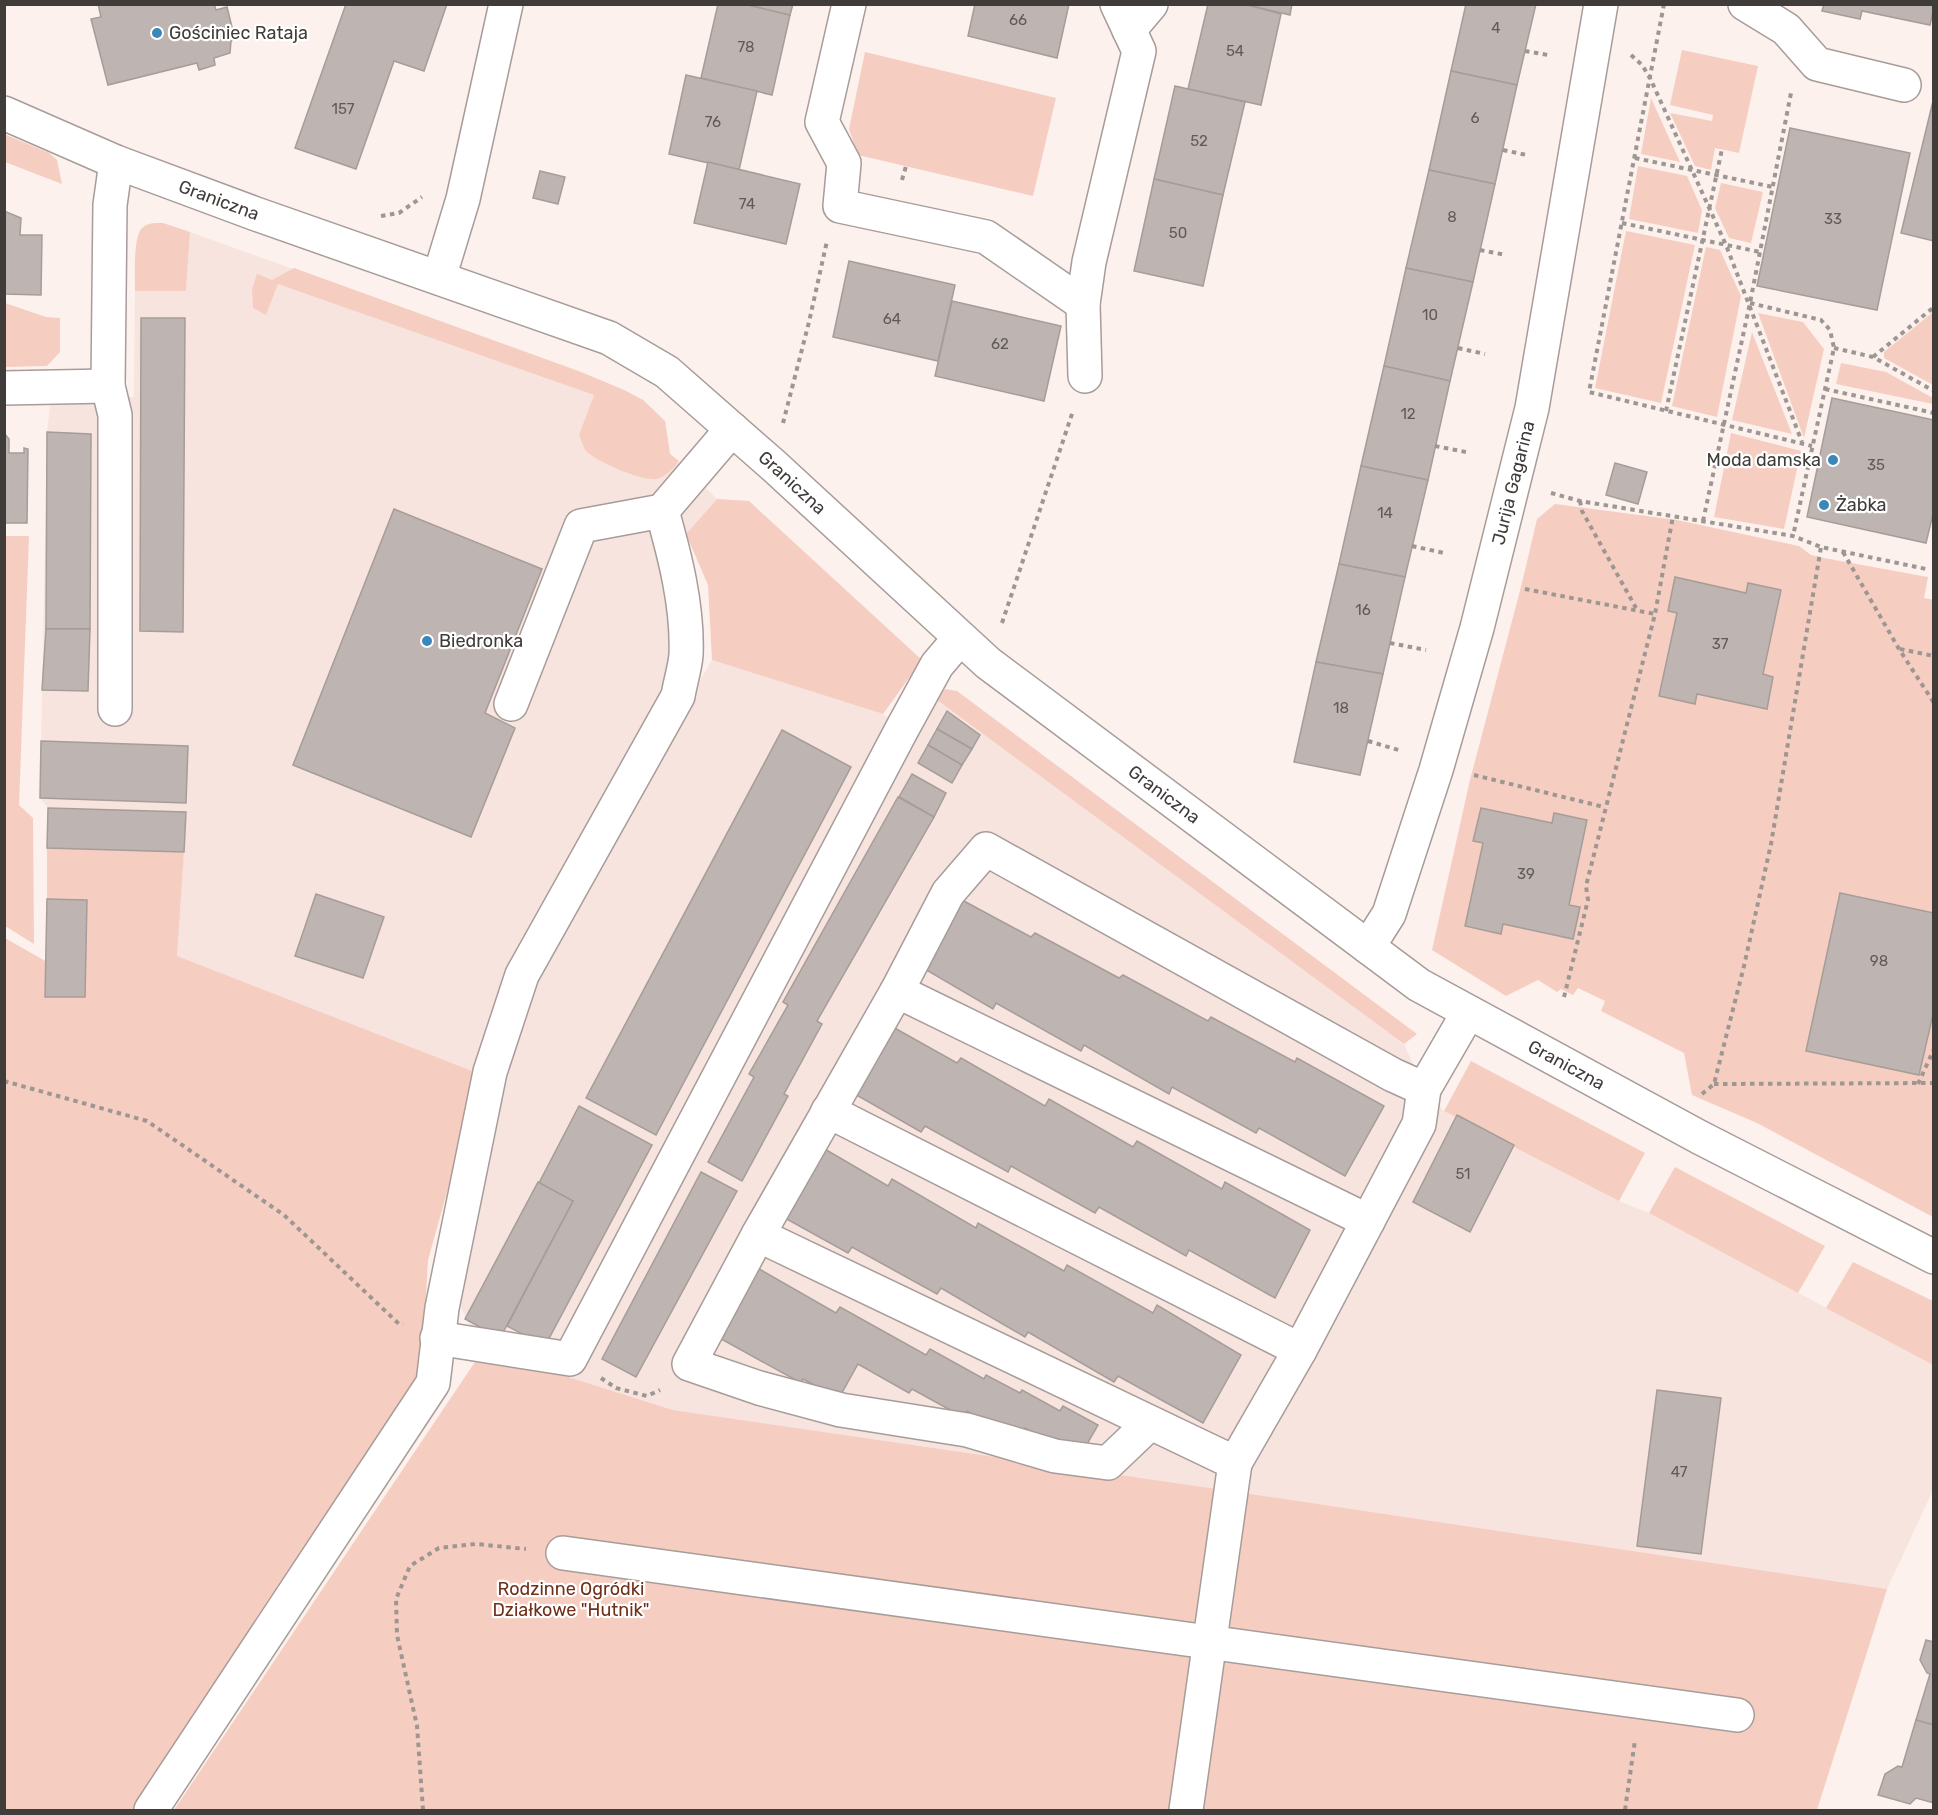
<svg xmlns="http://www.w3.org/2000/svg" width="1938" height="1815" font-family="Rubik,sans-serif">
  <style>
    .built { fill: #f7e4de }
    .green { fill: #f6cec1 }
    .building { fill: #beb4b1; stroke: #a69c98; stroke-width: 1.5 }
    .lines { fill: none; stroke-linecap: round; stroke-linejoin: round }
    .minor-casing { stroke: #a79c99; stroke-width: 36 }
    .path { stroke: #9e9693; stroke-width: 4; stroke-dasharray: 4.5 4.5; stroke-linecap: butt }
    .minor { stroke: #fff; stroke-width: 33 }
    .poi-dot { fill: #3a87ba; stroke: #fff; stroke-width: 2 }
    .labels { text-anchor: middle; stroke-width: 4.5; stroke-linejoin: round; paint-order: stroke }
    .number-label { font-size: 15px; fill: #605a58 }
    .poi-label { font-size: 18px; fill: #403c3a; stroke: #fff; text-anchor: start }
    .street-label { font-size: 18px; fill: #403c3a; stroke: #fff }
    .park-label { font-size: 18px; fill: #702f19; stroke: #fff }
  </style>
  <rect width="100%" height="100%" fill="#fcf1ed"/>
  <g class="built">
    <path d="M190,232L581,372L624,390L643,400L665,421L670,454L717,499L686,534L665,554L672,640L668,690L480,1074L176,956L184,852L47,848L48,808L40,798L47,432L51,398L134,397L135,291H186Z"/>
    <path d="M712,660L883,714L902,729L937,700L1404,1044L1424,1089L1444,1111L1619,1201L1649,1213L1933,1365V1490L1887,1589L1251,1494L673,1410L483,1350L449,1285L540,953Z"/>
  </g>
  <g class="green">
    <path d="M1682,50L1758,66L1739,153L1715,148L1711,170L1695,166L1670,113L1712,121L1713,115L1670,105Z"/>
    <path d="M865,52L1056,98L1033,196L858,155L849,129Z"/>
    <path d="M1651,98L1680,162L1641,154Z"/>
    <path d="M4,134L49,153L57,160L62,184L5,162Z"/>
    <path d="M1638,166L1687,176L1702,210L1698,233L1629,219Z"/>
    <path d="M1721,183L1763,192L1751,243L1729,238L1715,208Z"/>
    <path d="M154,223H163L190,232L186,291H135C135,276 133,241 141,229C145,225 148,224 154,223Z"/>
    <path d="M1626,231L1695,245L1661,403L1595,388Z"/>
    <path d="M1706,247L1720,250L1741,296L1717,417L1672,406Z"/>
    <path d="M294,268L581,372L624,390L643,400L665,421L670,454L679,461C673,469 667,476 657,479C643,482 598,462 587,452C583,448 582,441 579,435L594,395L278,284L266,315L253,308L252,289L257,274L272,280Z"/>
    <path d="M5,303L46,317L60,318V352L47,366L5,367Z"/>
    <path d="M1933,312V385L1884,358V352Z"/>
    <path d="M1758,313L1803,322L1824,349L1804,438Z"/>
    <path d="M1752,332L1792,434L1732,420Z"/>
    <path d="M1841,363L1886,372L1933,398V404L1836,384Z"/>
    <path d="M1731,433L1801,451L1784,529L1714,517Z"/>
    <path d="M717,499L749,501L922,660L883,714L712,660L708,585L686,534Z"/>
    <path d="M1555,504L1677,520L1799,546L1811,555L1824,558L1928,577L1924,598L1934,600L1933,1217L1757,1123L1692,1095L1684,1053L1601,1011L1605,1001L1578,988L1573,995L1561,989L1557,992L1538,980L1506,996L1432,950L1470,780L1522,583L1537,519Z"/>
    <path d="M5,536H29L19,805L33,818L34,944L5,926Z"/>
    <path d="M945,689L957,691L1417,1034L1404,1044L937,700Z"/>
    <path d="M47,848L184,852L177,956L480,1074L428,1260L426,1296L430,1327L425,1371L137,1810H5V938L47,962Z"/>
    <path d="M1471,1061L1645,1153L1619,1201L1444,1111Z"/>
    <path d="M1675,1167L1825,1246L1798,1293L1649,1213Z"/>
    <path d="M1853,1262L1933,1301V1365L1826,1308Z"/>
    <path d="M483,1350L673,1410L1251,1494L1887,1589L1817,1810H174Z"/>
  </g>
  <g class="building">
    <path d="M98,4H214L216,10L227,7L235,39L231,41L230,53L214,58L215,65L199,70L197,63L108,85L91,19L101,17Z"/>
    <path d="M346,4H447L424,71L394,61L356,169L295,148Z"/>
    <path d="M718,4H744L790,15L772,95L701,78Z"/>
    <path d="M744,4H793L790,15Z"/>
    <path d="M975,4H1069L1057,58L968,36Z"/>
    <path d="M1208,4H1244L1281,14L1261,105L1188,89Z"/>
    <path d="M1244,4H1292L1290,15Z"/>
    <path d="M1466,4H1536L1517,85L1451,71Z"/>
    <path d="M1824,4H1934V7L1930,25L1862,11L1860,19L1822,11Z"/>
    <path d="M1451,71L1517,85L1495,184L1429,170Z"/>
    <path d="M686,75L757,91L739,170L669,154Z"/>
    <path d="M1175,86L1245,102L1223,195L1154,179Z"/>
    <path d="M1933,101H1934V241L1901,233Z"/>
    <path d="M1790,128L1910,153L1877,310L1757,286Z"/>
    <path d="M708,162L800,184L786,244L694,223Z"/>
    <path d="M1429,170L1495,184L1473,282L1406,268Z"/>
    <path d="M540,171L565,177L558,204L533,198Z"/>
    <path d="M1154,179L1223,195L1203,286L1134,271Z"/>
    <path d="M4,211L21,218L20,235H42L41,295L4,294Z"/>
    <path d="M849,261L955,285L938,361L833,337Z"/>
    <path d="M1406,268L1473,282L1450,381L1384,366Z"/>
    <path d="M952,301L1061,326L1044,401L935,376Z"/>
    <path d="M141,318H185L183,632L140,631Z"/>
    <path d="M1384,366L1450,381L1428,480L1361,466Z"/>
    <path d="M1832,398L1934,420V510L1926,543L1807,517Z"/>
    <path d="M47,432L91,434L90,629H46Z"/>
    <path d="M4,433L9,439V453H24V448L28,449L27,523H4Z"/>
    <path d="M1615,463L1647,472L1638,504L1606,495Z"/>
    <path d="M1361,466L1428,480L1405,577L1339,564Z"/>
    <path d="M394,509L542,569L485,713L515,728L471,837L293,765Z"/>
    <path d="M1339,564L1405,577L1383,674L1316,662Z"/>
    <path d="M1675,577L1746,593L1748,583L1781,590L1763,674L1773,677L1767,709L1697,694L1695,704L1659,696L1677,613L1668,611Z"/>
    <path d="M46,629H90L88,691L42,690Z"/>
    <path d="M1316,662L1383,674L1360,775L1294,762Z"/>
    <path d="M947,711L980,735L972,749L937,729Z"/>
    <path d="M937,729L972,749L962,765L928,745Z"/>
    <path d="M782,730L851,767L656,1135L586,1098Z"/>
    <path d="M41,741L188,746L186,803L40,798Z"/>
    <path d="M928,745L962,765L952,783L918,763Z"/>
    <path d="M912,774L946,793L934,817L899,797Z"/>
    <path d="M898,797L934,817L817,1021L822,1024L784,1094L788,1096L742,1181L708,1162L754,1077L749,1074L788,1005L783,1002Z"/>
    <path d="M48,808L186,812L184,852L47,848Z"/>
    <path d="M1481,808L1552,823L1554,813L1587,820L1569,905L1580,907L1573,939L1503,924L1501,934L1465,926L1483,843L1473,841Z"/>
    <path d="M1840,893L1934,913V1010L1919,1075L1806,1051Z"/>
    <path d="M316,894L384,917L363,978L295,956Z"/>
    <path d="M47,899L87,900L85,997H45Z"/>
    <path d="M962,900L1031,937L1035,933L1119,978L1123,975L1208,1021L1211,1017L1295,1062L1297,1058L1384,1106L1345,1176L1259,1128L1256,1133L1172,1087L1169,1094L1084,1045L1081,1051L996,1003L993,1009L923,968Z"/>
    <path d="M891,1026L957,1063L961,1058L1045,1106L1049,1099L1133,1147L1137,1141L1222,1189L1225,1182L1310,1230L1275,1298L1189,1250L1186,1256L1099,1207L1095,1213L1011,1166L1008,1172L925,1126L921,1132L853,1093Z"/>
    <path d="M579,1106L652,1145L545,1346L507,1326L573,1201L539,1183Z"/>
    <path d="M1457,1115L1514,1145L1470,1232L1413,1202Z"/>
    <path d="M823,1148L888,1186L892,1179L976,1228L978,1223L1064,1271L1067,1265L1153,1313L1157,1305L1241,1355L1203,1423L1118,1376L1114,1382L1028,1332L1025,1337L941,1288L937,1294L852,1247L848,1253L783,1217Z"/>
    <path d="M701,1172L737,1191L636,1377L602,1359Z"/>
    <path d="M538,1182L573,1201L500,1338L465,1319Z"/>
    <path d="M754,1266L836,1313L840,1307L926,1355L930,1349L984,1379L986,1375L1020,1393L1022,1390L1060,1411L1063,1406L1098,1425L1083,1451L1064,1445L1047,1436L1045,1439L1025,1428L1022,1434L1002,1430L967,1411L963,1417L912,1389L909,1393L858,1364L839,1398L803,1379L801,1383L714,1335Z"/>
    <path d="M1657,1390L1721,1398L1701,1554L1637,1546Z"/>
    <path d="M1926,1640L1934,1642V1725L1916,1720L1930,1674L1927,1673L1920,1660Z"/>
    <path d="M1916,1720L1934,1725V1803L1916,1798L1910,1804L1878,1795L1885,1774L1898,1766L1902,1767Z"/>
  </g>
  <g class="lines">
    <g class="minor-casing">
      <g id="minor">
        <path d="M849,4L822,122L844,163L840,206L986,237L1083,304"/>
        <path d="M1745,4L1786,29L1817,64L1904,85"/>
        <path d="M1129,30L1151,4"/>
        <path id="s1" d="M4,113L116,162L256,214L609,338L667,372L773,465L988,663L1419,985L1699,1137L1934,1257"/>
        <path d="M439,278L463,199L506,4"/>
        <path d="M1085,376L1083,304L1089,262L1139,51L1117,4"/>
        <path d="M4,388L108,386"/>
        <path d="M511,704L581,526L662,511L732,429"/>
        <path d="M115,709V415L108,386L110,205L116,162"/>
        <path id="s2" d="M1368,947L1389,914L1436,770L1477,628L1532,408L1601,4"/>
        <path d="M897,991L1368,1221"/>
        <path d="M828,1111L1300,1350"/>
        <path d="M758,1235L1235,1463L1300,1350L1419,1124L1424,1089L1468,1013"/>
        <path d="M437,1338L570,1359L902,729L937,665L960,638"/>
        <path d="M1150,1423L1108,1463L1055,1456L967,1430L841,1410L759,1388L689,1364L758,1235L897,991L948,893L986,849L1393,1075L1424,1089"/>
        <path d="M563,1553L1737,1715"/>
        <path d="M151,1810L433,1383L442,1308L490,1072L522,975L678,696C680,683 685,668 686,655C688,607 675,556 662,511"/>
        <path d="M1186,1810L1235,1463"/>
      </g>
    </g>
    <g class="path">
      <path d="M1664,4L1589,392L1812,446"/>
      <path d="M1525,51L1548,55"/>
      <path d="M1631,55L1642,65L1650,78L1726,245L1802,442"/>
      <path d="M1503,150L1527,155"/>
      <path d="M1635,158L1773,187"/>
      <path d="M902,180L906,166"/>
      <path d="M381,216L399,213L422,197"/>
      <path d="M1622,223L1760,252"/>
      <path d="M1480,250L1506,255"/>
      <path d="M1750,303L1821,320L1830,330L1834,348L1793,536"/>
      <path d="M1458,348L1485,354"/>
      <path d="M1834,348L1873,357L1934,391"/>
      <path d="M1873,357L1934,307"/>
      <path d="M1825,389L1934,413"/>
      <path d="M1666,411L1722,149"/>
      <path d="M783,423L809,322L827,241"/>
      <path d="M1435,446L1466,452"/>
      <path d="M1551,493L1580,501L1793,536L1821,547L1926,569"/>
      <path d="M1580,501L1582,511L1636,608"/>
      <path d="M1703,521L1750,303L1791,93"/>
      <path d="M1412,546L1444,553"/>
      <path d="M1843,552L1899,649L1934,703"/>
      <path d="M1525,589L1655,614"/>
      <path d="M1002,623L1073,411"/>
      <path d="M1390,643L1426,650"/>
      <path d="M1900,649L1934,656"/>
      <path d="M1368,741L1402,751"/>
      <path d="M1474,775L1604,807"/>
      <path d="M1564,997L1588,900L1586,886L1655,614L1673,516"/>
      <path d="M4,1081L147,1121L284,1215L399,1324L403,1325"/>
      <path d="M1714,1084L1934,1083"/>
      <path d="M1918,1084L1934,1049"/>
      <path d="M1702,1094L1714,1084L1744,966L1771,844L1821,547"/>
      <path d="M601,1378L616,1388L647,1396L660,1390"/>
      <path d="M423,1810L417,1726L397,1635L396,1599L410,1566L439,1548L476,1544L526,1549"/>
      <path d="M1625,1810L1635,1740"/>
    </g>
    <use href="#minor" class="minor"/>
  </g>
  <g class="poi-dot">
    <circle cx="157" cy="33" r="6"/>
    <circle cx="1833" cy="460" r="6"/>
    <circle cx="1824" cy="505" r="6"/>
    <circle cx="427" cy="641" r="6"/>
  </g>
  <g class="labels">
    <g class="number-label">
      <text x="1018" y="25">66</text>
      <text x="1496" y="33">4</text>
      <text x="746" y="52">78</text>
      <text x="1235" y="56">54</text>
      <text x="343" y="114">157</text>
      <text x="1475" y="123">6</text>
      <text x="713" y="127">76</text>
      <text x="1199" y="146">52</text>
      <text x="747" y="209">74</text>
      <text x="1452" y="222">8</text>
      <text x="1833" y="224">33</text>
      <text x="1178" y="238">50</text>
      <text x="1430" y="320">10</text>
      <text x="892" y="324">64</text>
      <text x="1000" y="349">62</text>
      <text x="1408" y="419">12</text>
      <text x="1876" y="470">35</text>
      <text x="1385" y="518">14</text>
      <text x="1363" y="615">16</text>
      <text x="1720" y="649">37</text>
      <text x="1341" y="713">18</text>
      <text x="1526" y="879">39</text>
      <text x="1879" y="966">98</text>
      <text x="1463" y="1179">51</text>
      <text x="1679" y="1477">47</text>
    </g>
    <g class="poi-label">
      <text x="169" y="39">Gościniec Rataja</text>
      <text x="1821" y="466" text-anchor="end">Moda damska</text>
      <text x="1836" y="511">Żabka</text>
      <text x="439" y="647">Biedronka</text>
    </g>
    <g class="street-label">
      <text dy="6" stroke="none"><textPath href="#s1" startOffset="232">Graniczna</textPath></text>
      <text dy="6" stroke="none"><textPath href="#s1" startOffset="880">Graniczna</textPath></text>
      <text dy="6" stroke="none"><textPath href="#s2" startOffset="488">Jurija Gagarina</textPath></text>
      <text dy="6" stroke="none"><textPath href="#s1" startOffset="1366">Graniczna</textPath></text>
      <text dy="6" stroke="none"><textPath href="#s1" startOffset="1852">Graniczna</textPath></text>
    </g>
    <g class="park-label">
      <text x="571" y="1595">Rodzinne Ogródki<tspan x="571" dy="21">Działkowe "Hutnik"</tspan></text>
    </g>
  </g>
  <rect width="1938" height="1815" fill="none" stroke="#403c3a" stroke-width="12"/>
</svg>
